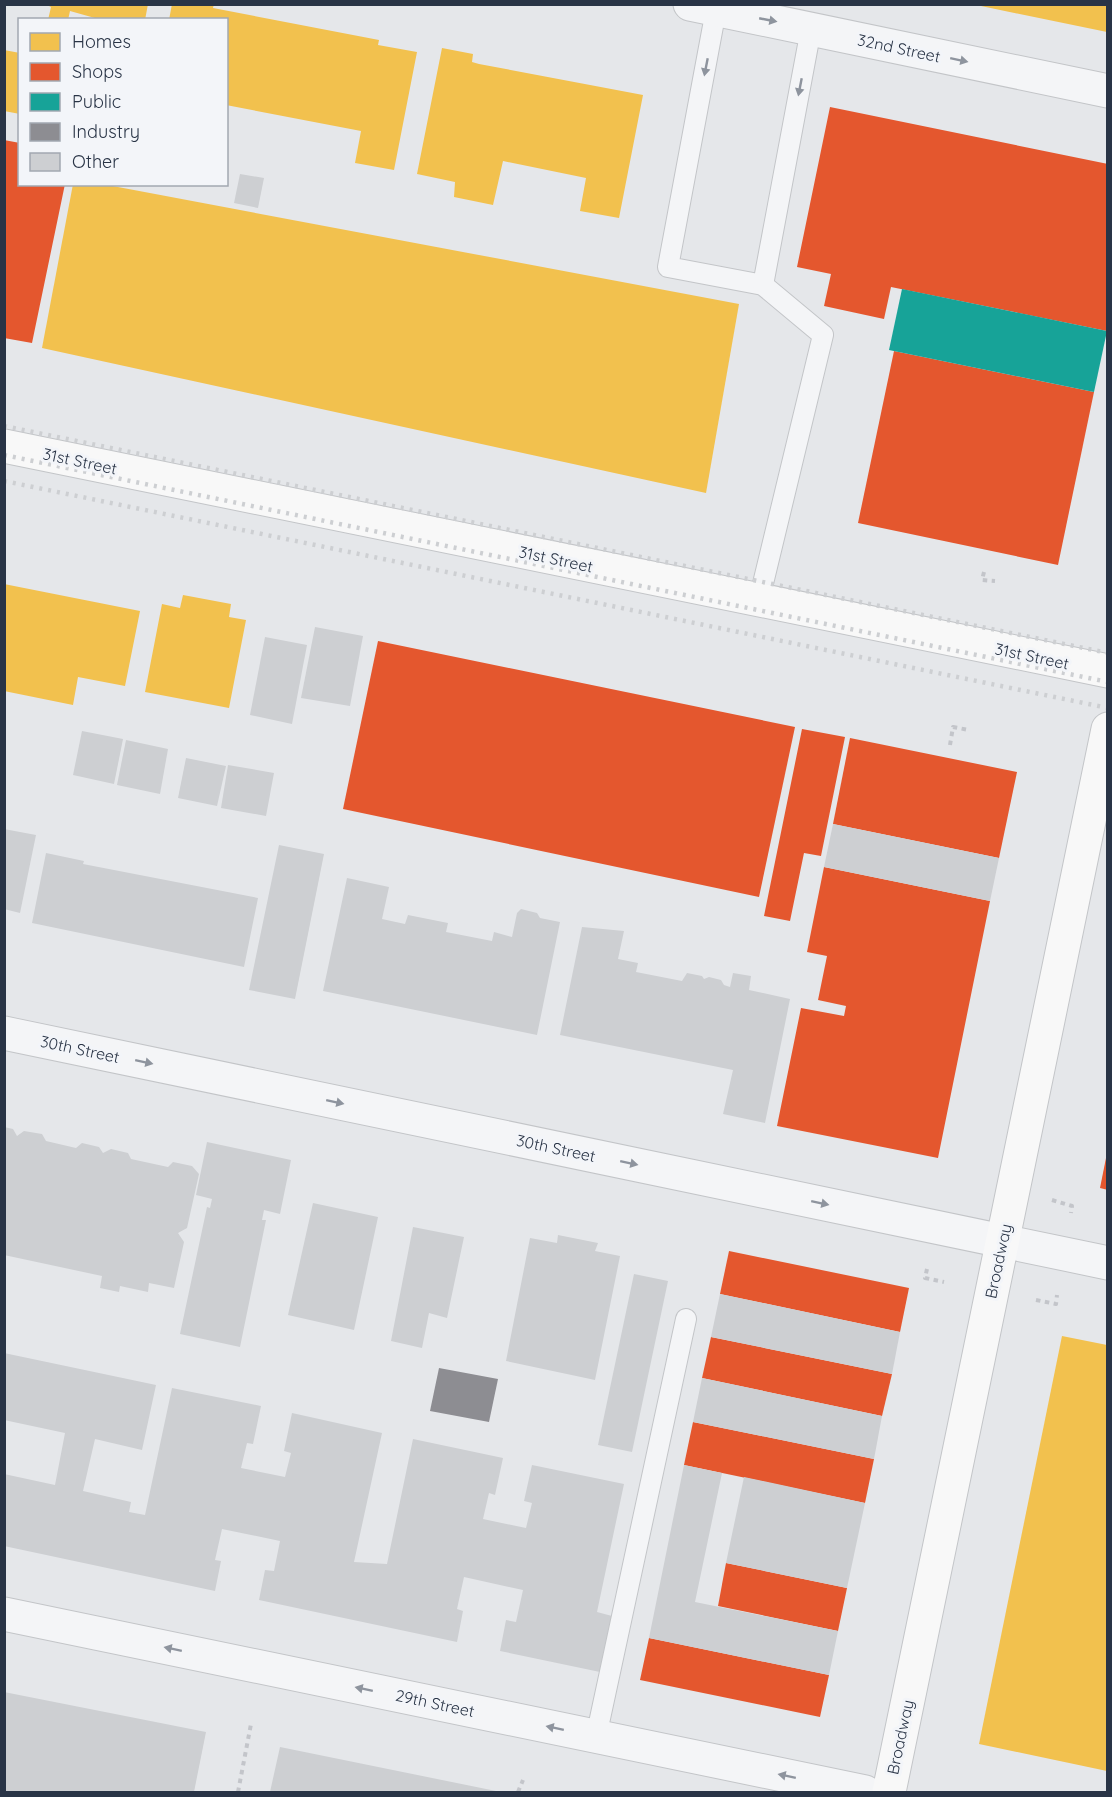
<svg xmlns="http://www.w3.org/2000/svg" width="1112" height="1797" font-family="Quicksand,sans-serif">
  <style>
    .homes { fill: #f2c14e }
    .shops { fill: #e4572e }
    .public { fill: #17a398 }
    .industry { fill: #8d8d92 }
    .building { fill: #cdcfd2 }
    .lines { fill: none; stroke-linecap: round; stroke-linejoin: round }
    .service-casing { stroke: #c3c5c8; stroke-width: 22 }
    .minor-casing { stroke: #c3c5c8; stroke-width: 35 }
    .secondary-casing { stroke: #c3c5c8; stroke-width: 35 }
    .path { stroke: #c3c5ca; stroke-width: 4; stroke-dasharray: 4.5 4.5; stroke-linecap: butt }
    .service { stroke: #f4f5f7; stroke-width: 20 }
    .minor { stroke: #f4f5f7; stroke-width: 33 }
    .secondary { stroke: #f8f8f8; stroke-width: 33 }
    .rail { stroke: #cdcfd2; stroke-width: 4.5; stroke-dasharray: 3 6; stroke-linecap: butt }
    .oneway { fill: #8e949e }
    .labels { text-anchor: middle; stroke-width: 6; stroke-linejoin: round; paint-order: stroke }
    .street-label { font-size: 16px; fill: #293446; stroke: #f3f5f9 }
  </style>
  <rect width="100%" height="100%" fill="#e5e7ea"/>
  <g class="homes">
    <path d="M45,4H148L145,20H102L70,11L68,20H48L51,7Z"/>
    <path d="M172,4H214L213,8L379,40L378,45L417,52L394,170L355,163L361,131L226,105V20H169Z"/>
    <path d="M981,4H1107V32L981,6Z"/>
    <path d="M442,48L473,54L472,62L479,64L643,95L619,218L580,211L586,178L503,161L493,205L454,197L455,182L417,174Z"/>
    <path d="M4,50L20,53V114L4,111Z"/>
    <path d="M73,184H102L739,304L706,493L42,348Z"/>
    <path d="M4,584L140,611L125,686L78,677L73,705L4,691Z"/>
    <path d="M183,595L231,604L229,617L246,620L229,708L145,692L162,604L180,608Z"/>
    <path d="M1062,1336L1107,1345V1771L979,1744Z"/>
  </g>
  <g class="shops">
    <path d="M830,107L1108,164L1107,331L891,287L884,319L824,306L831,274L797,267Z"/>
    <path d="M4,140L20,143V184H65L32,343L4,338Z"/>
    <path d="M894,351L1094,392L1058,565L858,523Z"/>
    <path d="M378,641L795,727L759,897L343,809Z"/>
    <path d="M802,729L845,737L821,856L804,853L790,921L764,916Z"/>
    <path d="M850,738L1017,772L999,858L833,824Z"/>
    <path d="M824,867L990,901L938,1158L777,1126L801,1008L844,1016L846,1006L818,1000L827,956L807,952Z"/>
    <path d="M1106,1158L1108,1159V1190L1100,1188Z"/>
    <path d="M729,1251L909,1288L900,1332L720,1294Z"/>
    <path d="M711,1337L892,1374L882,1416L702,1378Z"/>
    <path d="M693,1422L874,1459L865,1503L684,1465Z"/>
    <path d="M726,1563L847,1588L838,1631L718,1606Z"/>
    <path d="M649,1638L829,1675L820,1717L640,1680Z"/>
  </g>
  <path class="public" d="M902,289L1107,331L1094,392L889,350Z"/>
  <path class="industry" d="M439,1368L498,1379L489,1422L430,1411Z"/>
  <g class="building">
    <path d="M240,174L264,178L258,208L234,203Z"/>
    <path d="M315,627L363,636L350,706L301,698Z"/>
    <path d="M265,637L307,645L292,724L250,715Z"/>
    <path d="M82,731L123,739L114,784L73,775Z"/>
    <path d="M126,740L168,749L160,794L117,785Z"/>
    <path d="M186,758L226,766L217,806L178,798Z"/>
    <path d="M228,765L274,773L266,816L221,808Z"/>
    <path d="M833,824L999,858L990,901L824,867Z"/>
    <path d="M4,829L36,835L20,913L4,909Z"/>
    <path d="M279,845L324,854L295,999L249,990Z"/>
    <path d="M46,853L84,861L83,864L258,898L244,967L32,923Z"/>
    <path d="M347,878L389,887L382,919L405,924L408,915L448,923L446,932L492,941L494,932L512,937L517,913L521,909L537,913L540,918L560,922L537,1035L323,991Z"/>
    <path d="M582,927L624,931L618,959L638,963L636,972L682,981L687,973L702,976L704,979L709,977L721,980L724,985L730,987L733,973L751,976L749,990L790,999L765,1123L723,1114L733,1070L560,1035Z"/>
    <path d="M4,1127L13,1129L17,1136L24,1131L42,1134L46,1141L76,1148L82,1143L99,1147L103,1153L111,1149L128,1153L131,1159L168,1167L173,1162L192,1166L199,1174L187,1228L178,1233L184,1242L174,1288L149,1283L148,1292L120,1286L119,1292L100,1288L102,1276L4,1255Z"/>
    <path d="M207,1142L291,1160L280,1214L264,1210L262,1220H266L240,1347L180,1334L207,1207L210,1208L212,1199L196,1195Z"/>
    <path d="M313,1203L378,1217L354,1330L288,1315Z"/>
    <path d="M413,1227L464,1237L447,1318L429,1313L422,1348L391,1341Z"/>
    <path d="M558,1235L598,1243L595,1251L620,1256L595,1380L506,1361L530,1238L557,1243Z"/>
    <path d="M634,1274L668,1281L632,1452L598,1445Z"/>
    <path d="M720,1294L900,1332L892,1374L711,1337Z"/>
    <path d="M4,1353L156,1385L142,1450L95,1439L83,1491L131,1502L129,1512L145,1515L172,1388L261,1406L253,1444L247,1443L241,1468L285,1477L291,1453L284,1451L292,1413L382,1433L354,1562L387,1564L413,1439L503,1458L495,1495L489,1493L483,1519L526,1528L532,1503L524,1501L532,1465L624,1484L597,1612L612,1616L600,1672L500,1651L506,1620L516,1622L523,1590L464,1577L457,1609L463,1611L457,1642L259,1600L265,1570L274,1571L280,1541L222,1529L215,1560L221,1561L215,1591L4,1546V1474L55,1485L65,1433L4,1420Z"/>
    <path d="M702,1378L882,1416L874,1459L693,1422Z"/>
    <path d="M684,1465L722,1473L695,1602L838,1631L829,1675L649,1638Z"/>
    <path d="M744,1477L865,1503L847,1588L726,1563Z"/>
    <path d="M4,1692L206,1732L194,1792H4Z"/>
    <path d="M280,1747L496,1791V1792H270Z"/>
  </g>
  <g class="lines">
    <g class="service-casing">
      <g id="service">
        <path d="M716,10L668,267L763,285L823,335L759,600"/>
        <path d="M763,285L811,29"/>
        <path d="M596,1737L686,1319"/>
      </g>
    </g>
    <g class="minor-casing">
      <g id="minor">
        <path d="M690,4L1108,91"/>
        <path d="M4,1033L1108,1263"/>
        <path d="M4,1614L865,1792"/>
      </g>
    </g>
    <g class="secondary-casing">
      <g id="secondary">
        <path d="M4,446L1108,671"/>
        <path d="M889,1792L1108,729"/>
      </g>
    </g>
    <g class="path">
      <path d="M984,572L982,580L995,581"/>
      <path d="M950,745L953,727L969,730"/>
      <path d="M1052,1200L1072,1206L1071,1213"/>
      <path d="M927,1269L925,1278L944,1282"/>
      <path d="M1036,1300L1056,1304L1057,1295"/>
      <path d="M238,1792L251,1724"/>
      <path d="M518,1792L523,1780"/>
    </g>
    <use href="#service" class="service"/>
    <use href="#minor" class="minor"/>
    <use href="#secondary" class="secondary"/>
    <g class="rail">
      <path d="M4,426L1108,653"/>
      <path d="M4,455L1108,682"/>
      <path d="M4,481L1108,708"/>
    </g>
  </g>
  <defs><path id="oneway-solid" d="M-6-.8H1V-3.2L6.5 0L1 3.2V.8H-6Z" transform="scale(1.5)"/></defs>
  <g class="oneway">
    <use href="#oneway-solid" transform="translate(768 20) rotate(11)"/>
    <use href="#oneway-solid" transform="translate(959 60) rotate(12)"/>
    <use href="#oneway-solid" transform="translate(706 67) rotate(101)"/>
    <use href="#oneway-solid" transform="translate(800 87) rotate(101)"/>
    <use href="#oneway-solid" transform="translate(144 1062) rotate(12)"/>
    <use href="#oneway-solid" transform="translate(335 1102) rotate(12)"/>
    <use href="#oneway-solid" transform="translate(629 1163) rotate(12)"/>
    <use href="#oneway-solid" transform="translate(820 1203) rotate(12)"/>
    <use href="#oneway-solid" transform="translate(173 1649) rotate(-168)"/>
    <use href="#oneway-solid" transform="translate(364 1689) rotate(-168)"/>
    <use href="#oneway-solid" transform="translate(555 1728) rotate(-168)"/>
    <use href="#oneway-solid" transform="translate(787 1776) rotate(-168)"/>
  </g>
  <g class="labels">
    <g class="street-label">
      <text transform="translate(899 48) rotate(12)" y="6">32nd Street</text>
      <text transform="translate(80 461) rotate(12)" y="6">31st Street</text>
      <text transform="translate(556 559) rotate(12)" y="6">31st Street</text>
      <text transform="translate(1032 656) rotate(12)" y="6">31st Street</text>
      <text transform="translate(80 1049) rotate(12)" y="6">30th Street</text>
      <text transform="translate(556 1148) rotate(12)" y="6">30th Street</text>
      <text transform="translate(998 1261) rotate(-78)" y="6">Broadway</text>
      <text transform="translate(435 1703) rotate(12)" y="6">29th Street</text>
      <text transform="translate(900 1737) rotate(-78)" y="6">Broadway</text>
    </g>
  </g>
  <rect width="1112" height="1797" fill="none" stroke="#293446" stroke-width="12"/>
  <rect x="18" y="18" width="210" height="168" fill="#f3f5f9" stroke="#a2a8b1" stroke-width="1.5"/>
  <rect x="30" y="33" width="30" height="18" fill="#f2c14e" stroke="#a2a8b1" stroke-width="1.5"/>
  <text x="72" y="48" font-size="18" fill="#293446">Homes</text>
  <rect x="30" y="63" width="30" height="18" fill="#e4572e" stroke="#a2a8b1" stroke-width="1.5"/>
  <text x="72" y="78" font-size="18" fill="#293446">Shops</text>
  <rect x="30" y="93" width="30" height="18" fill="#17a398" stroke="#a2a8b1" stroke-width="1.5"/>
  <text x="72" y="108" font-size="18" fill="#293446">Public</text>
  <rect x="30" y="123" width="30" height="18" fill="#8d8d92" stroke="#a2a8b1" stroke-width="1.5"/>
  <text x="72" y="138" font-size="18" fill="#293446">Industry</text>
  <rect x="30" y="153" width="30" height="18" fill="#cdcfd2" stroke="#a2a8b1" stroke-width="1.5"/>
  <text x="72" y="168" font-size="18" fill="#293446">Other</text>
</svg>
